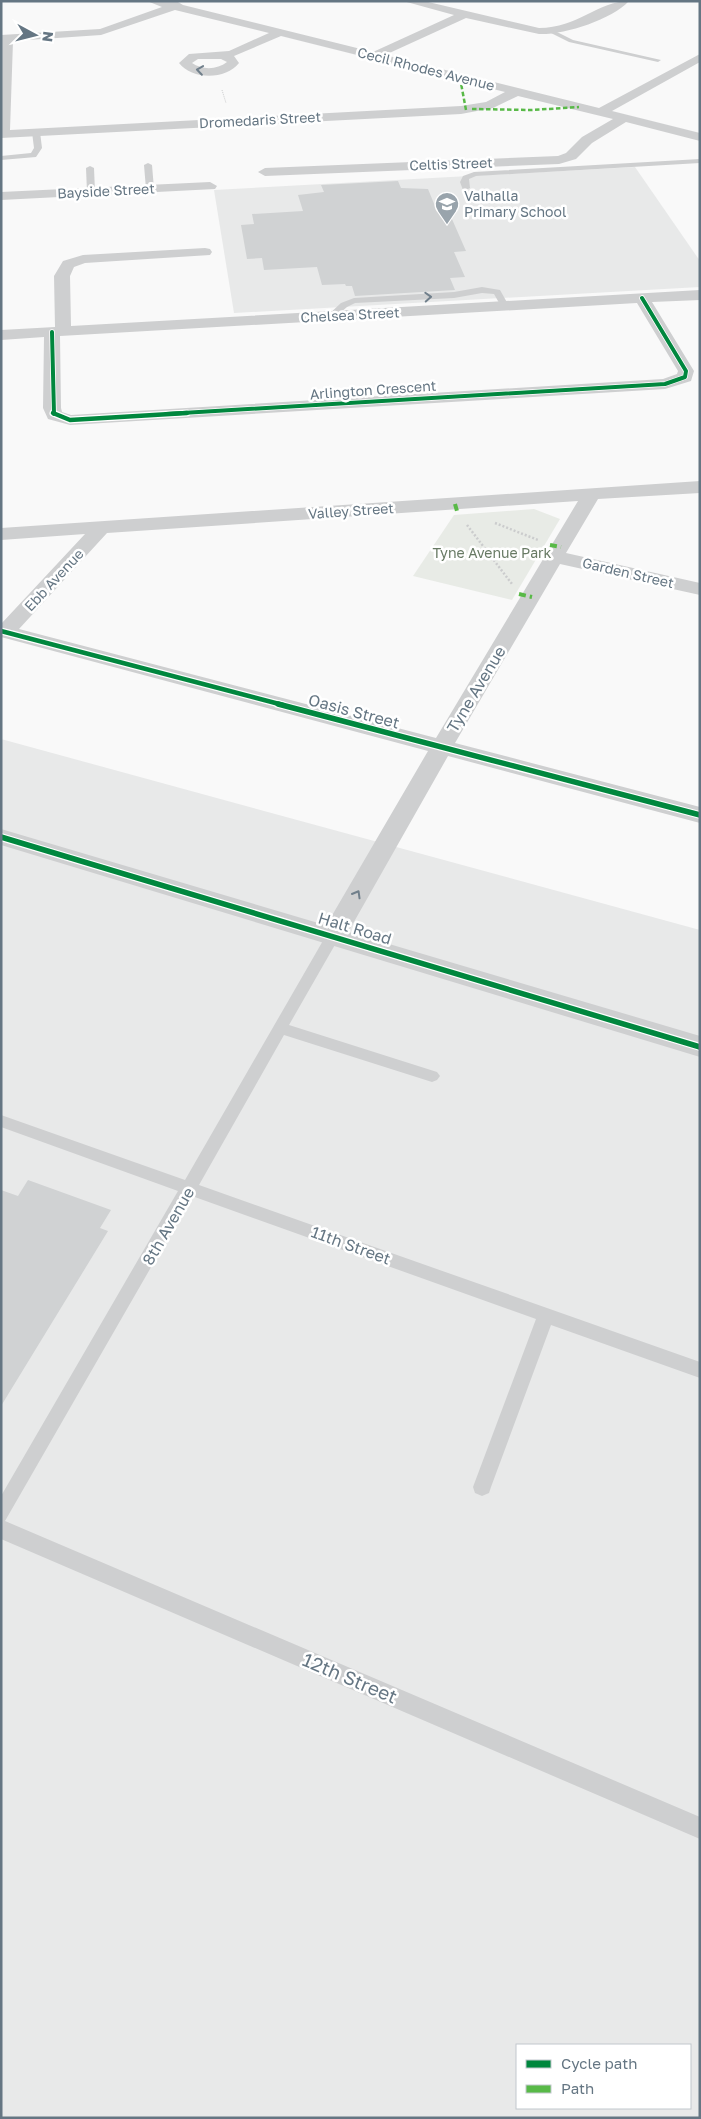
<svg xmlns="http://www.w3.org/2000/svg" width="701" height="2119" font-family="'Golos Text',sans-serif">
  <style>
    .built { fill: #e8e9e9; fill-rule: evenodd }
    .green { fill: #e8ebe6 }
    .building { fill: #d0d2d3 }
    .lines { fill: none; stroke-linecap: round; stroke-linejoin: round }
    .path-far1 { stroke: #cbcccd; stroke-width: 1; stroke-dasharray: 1 1; stroke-linecap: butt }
    .path { stroke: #cbcccd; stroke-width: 2.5; stroke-dasharray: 2 2; stroke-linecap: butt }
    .service { fill: #cecfd0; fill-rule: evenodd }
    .minor { fill: #cecfd0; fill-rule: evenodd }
    .tertiary { fill: #cecfd0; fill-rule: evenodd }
    .quiet-far1 { stroke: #58b947; stroke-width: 2.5; stroke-dasharray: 4.5 2.5; stroke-linecap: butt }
    .quiet { stroke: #58b947; stroke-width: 4; stroke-dasharray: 7 4; stroke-linecap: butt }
    .cycleway-far2-casing { stroke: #fff; stroke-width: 5.5 }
    .cycleway-far1-casing { stroke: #fff; stroke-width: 7 }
    .cycleway-casing { stroke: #fff; stroke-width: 8 }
    .cycleway-far2 { stroke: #00873e; stroke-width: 4 }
    .cycleway-far1 { stroke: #00873e; stroke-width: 4.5 }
    .cycleway { stroke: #00873e; stroke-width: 5.5 }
    .oneway { stroke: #707f8b }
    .labels { text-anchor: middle; stroke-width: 5; stroke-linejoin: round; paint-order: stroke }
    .far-street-label { font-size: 14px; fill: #657683; stroke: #fff }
    .far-poi-label { font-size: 14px; fill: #657683; stroke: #fff; text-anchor: start }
    .far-park-label { font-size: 14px; fill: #687a64; stroke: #fff }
    .street-label { font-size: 16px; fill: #657683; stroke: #fff }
    .near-street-label { font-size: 19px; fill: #657683; stroke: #fff }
  </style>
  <rect width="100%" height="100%" fill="#f9f9f9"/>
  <g class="built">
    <path d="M635,167L700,261V287L234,313L214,190Z"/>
    <path d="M1,739L700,930V2118H1ZM517,2045H690V2108H517Z"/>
  </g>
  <path class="green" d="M534,509L560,519L512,600L413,576L454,515Z"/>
  <g class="building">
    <path d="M398,181L401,188L428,189L437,211L448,210L466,251L454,252L465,277L450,278L455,290L355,296L352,286H346L345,284L322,285L317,267L264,270L262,258L247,259L241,225L254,224L252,214L303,211L298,195L324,192L321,185Z"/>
    <path d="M28,1180L111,1210L100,1228L108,1231L1,1406V1190L18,1196Z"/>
  </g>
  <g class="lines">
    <path class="path-far1" d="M222,90L226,103"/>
    <g class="path">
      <path d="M495,523L538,540"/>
      <path d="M467,525L512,584"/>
    </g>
    <g class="service">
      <path d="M553,30L573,40L661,60L658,62L569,42L551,33Z"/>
      <path d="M36,130L40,132L42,148L36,157L1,160V156L31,153L34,148L32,132Z"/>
      <path d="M700,159V163L476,176L469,179L470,188L466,190H463L460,182L463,176L474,172Z"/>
      <path d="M148,163L152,165L154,189L150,191L146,189L144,165Z"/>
      <path d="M90,166L94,168L95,192L91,194L87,192L86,168Z"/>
      <path d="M482,287L500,290L509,306L508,308H502L494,294L482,293L454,298L355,303L347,307L334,318L327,316L341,303L354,298L454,292Z"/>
      <path d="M333,931L340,936L289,1025L437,1072L440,1076L437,1080L432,1082L284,1035L199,1185L700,1362V1378L551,1325L491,1487L489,1493L482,1496L475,1493L473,1487L536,1319L192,1196L5,1521L700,1817V1839L1,1539V1496L178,1191L1,1127V1115L185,1180L328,932Z"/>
    </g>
    <g class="minor">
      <path d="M147,1L178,2L183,5L373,52L454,15L403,1H424L539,28C578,28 598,1 629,1C611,20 564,35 539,34L466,18L385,55L599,108L700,54V62L612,111L700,133V141L626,122L592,143L576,159L559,164L265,176L258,172L265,168L558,156L566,153L582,137L613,119L518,96L493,108L461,114L1,138V35L100,29L162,7ZM175,10L269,33L229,51L189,54L179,63C192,80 226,80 239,63L234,56L281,36L505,92L486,102L461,106L10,130L13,41L101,35ZM198,59H221L227,62C217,70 202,70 192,63Z"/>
      <path d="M210,182L217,186L215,189L1,200V192Z"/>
      <path d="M205,248L210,249L212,252L210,255L85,263L74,267L70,276L71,326L700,290V300L652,302L694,371L691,381L665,389L70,425L48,419L43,408L44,337L1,340V330L55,327L54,276L63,261L83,255ZM637,303L678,371L677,374L663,379L71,415L62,412L61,408L60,336Z"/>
      <path d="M700,481V493L598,499L566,553L700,583V595L560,564L455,743L700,807V823L448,756L342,943L333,945L324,943L320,936L428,751L1,637V624L85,534L1,540V528ZM578,501L436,738L19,629L107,533Z"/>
    </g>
    <path class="tertiary" d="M1,829L700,1036V1057L1,845Z"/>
    <g class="quiet-far1">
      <path d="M460,78L466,110"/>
      <path d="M472,109L532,110L579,107"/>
    </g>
    <g class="quiet">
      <path d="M455,504L457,511"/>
      <path d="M550,545L561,547"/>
      <path d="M519,594L532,597"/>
    </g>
    <g class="cycleway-far2-casing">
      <g id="cycleway-far2">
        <path d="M52,332L54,414"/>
        <path d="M166,414L665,384L685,377L686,371L642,298"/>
      </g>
    </g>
    <g class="cycleway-far1-casing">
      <g id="cycleway-far1">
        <path d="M53,413L70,420L187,413"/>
        <path d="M1,631L283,705"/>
      </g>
    </g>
    <g class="cycleway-casing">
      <g id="cycleway">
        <path d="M278,704L700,815"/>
        <path d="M1,837L700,1047"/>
      </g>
    </g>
    <use href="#cycleway-far2" class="cycleway-far2"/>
    <use href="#cycleway-far1" class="cycleway-far1"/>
    <use href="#cycleway" class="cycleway"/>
  </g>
  <defs><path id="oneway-chevron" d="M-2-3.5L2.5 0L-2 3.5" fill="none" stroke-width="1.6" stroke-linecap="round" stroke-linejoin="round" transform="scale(1.25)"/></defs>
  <g class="oneway">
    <use href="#oneway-chevron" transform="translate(200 70) rotate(-172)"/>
    <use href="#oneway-chevron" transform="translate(428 297) rotate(-3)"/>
    <use href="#oneway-chevron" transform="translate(357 894) rotate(-60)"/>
  </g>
  <defs>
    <g id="school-pin" transform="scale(1.25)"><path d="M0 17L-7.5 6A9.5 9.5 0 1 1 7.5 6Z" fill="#99a4ac" stroke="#fff"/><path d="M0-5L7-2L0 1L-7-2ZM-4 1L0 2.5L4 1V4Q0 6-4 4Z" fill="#fff"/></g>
  </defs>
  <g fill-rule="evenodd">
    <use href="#school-pin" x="447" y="204"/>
  </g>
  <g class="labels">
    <g class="far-street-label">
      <text transform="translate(426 69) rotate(14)" y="5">Cecil Rhodes Avenue</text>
      <text transform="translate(260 120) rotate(-3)" y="5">Dromedaris Street</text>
      <text transform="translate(451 164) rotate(-2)" y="5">Celtis Street</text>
      <text transform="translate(106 191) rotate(-3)" y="5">Bayside Street</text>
      <text transform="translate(350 315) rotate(-3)" y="5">Chelsea Street</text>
      <text transform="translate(373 390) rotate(-4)" y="5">Arlington Crescent</text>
      <text transform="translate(351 511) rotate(-4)" y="5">Valley Street</text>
      <text transform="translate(628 573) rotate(13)" y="5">Garden Street</text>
      <text transform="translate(54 580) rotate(-47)" y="5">Ebb Avenue</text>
    </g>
    <g class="far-poi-label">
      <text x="464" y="201">Valhalla<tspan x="464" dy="16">Primary School</tspan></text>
    </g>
    <g class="far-park-label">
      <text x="492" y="558">Tyne Avenue Park</text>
    </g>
    <g class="street-label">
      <text transform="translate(476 689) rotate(-59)" y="6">Tyne Avenue</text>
      <text transform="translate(354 711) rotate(15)" y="6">Oasis Street</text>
      <text transform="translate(355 928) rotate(17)" y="6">Halt Road</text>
      <text transform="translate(168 1226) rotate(-60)" y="6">8th Avenue</text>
      <text transform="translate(351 1245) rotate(20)" y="6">11th Street</text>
    </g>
    <g class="near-street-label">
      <text transform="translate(350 1678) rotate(23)" y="7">12th Street</text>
    </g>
  </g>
  <rect width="701" height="2119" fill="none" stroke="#657683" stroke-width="5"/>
  <rect x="516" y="2044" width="175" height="65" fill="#ffffff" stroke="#c1c8cd"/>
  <rect x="526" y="2060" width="25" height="8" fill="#00873e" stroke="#c1c8cd"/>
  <text x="561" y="2069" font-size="15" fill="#657683">Cycle path</text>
  <rect x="526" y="2085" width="25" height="8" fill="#58b947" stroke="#c1c8cd"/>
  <text x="561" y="2094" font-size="15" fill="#657683">Path</text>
  <g transform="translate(35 35) rotate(97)" stroke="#ffffff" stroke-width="4" paint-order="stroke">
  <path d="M0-4L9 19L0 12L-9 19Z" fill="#657683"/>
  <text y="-8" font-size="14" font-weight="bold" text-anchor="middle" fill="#657683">N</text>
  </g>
</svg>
